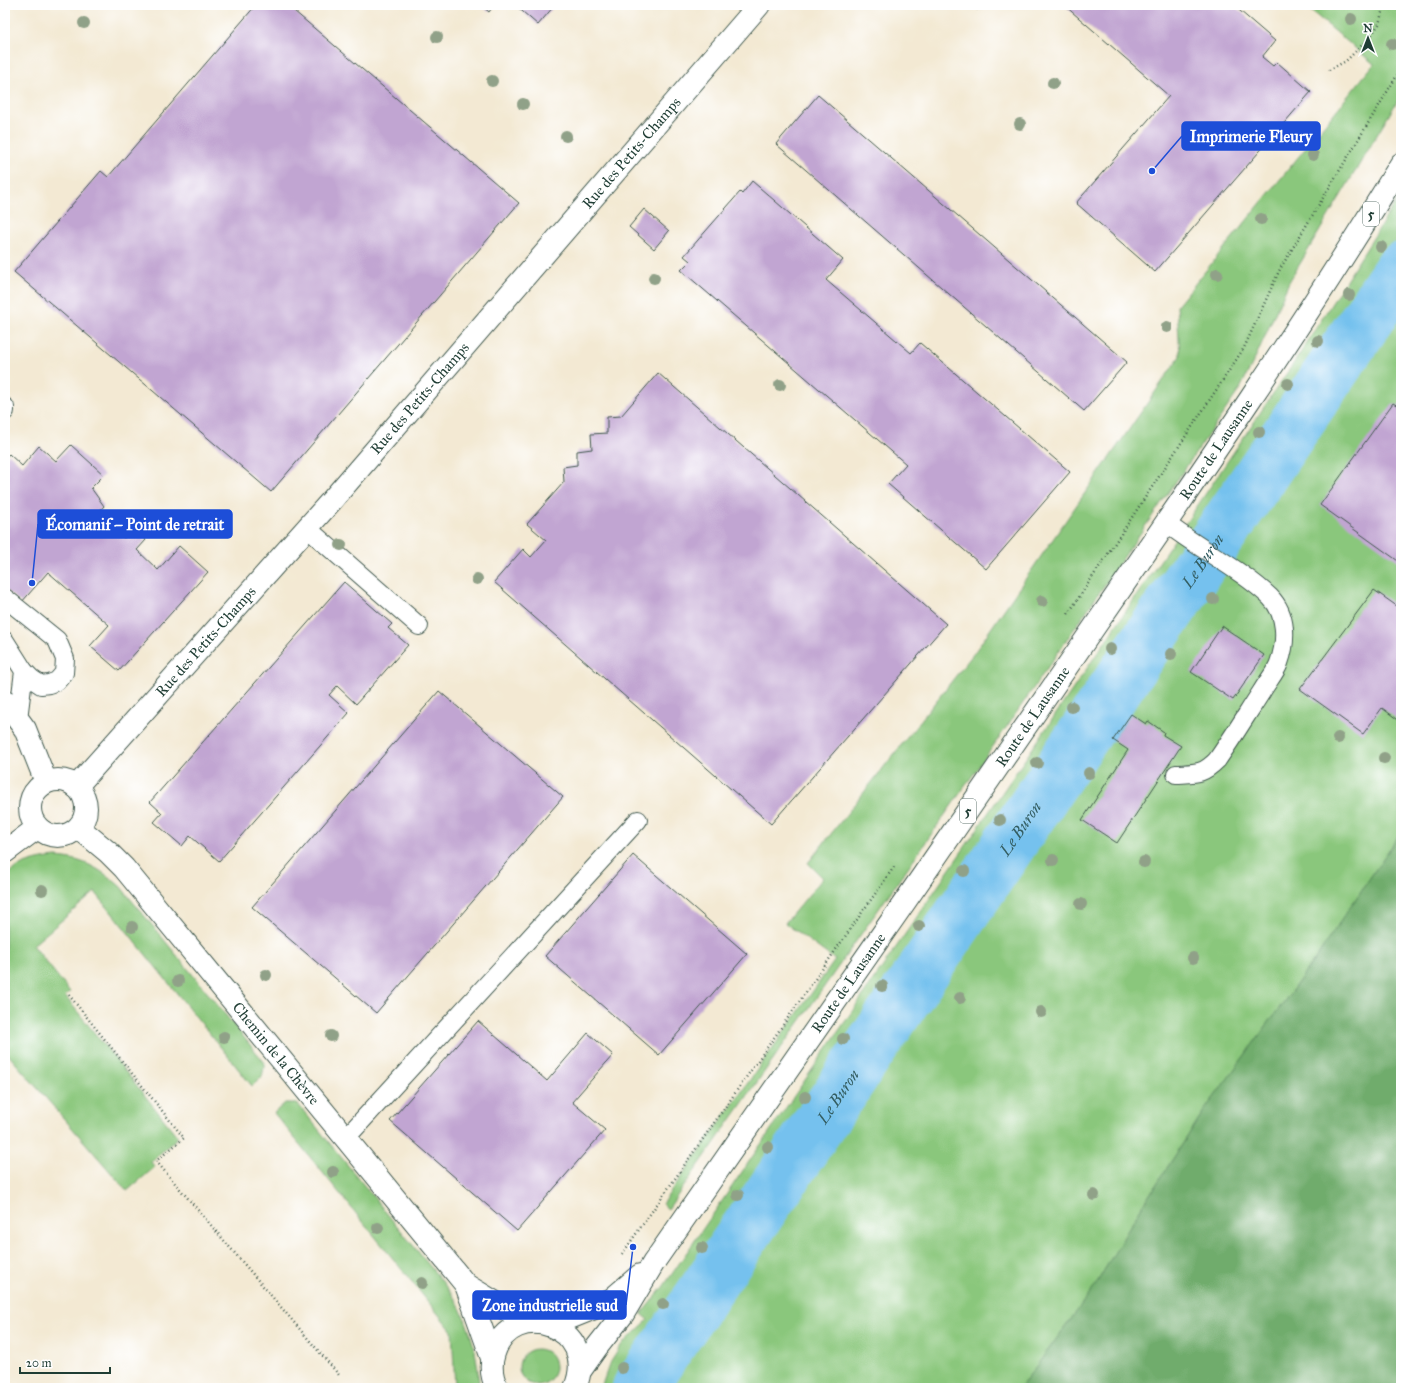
<svg xmlns="http://www.w3.org/2000/svg" width="1406" height="1393" font-family="'IM FELL Great Primer',serif">
  <style>
    .green { fill: #8ac77c; stroke: #548258 }
    .forest { fill: #6fac6c; stroke: #477450 }
    .lines { fill: none; stroke-linecap: round; stroke-linejoin: round }
    .river { stroke: #74c1ee; stroke-width: 54 }
    .building { fill: #c1a5d2 }
    .service-casing { stroke: #3f574c; stroke-width: 20 }
    .minor-casing { stroke: #3f574c; stroke-width: 24 }
    .primary-casing { stroke: #3f574c; stroke-width: 24 }
    .path { stroke: #3f574c; stroke-width: 2.5; stroke-dasharray: 1 3; stroke-linecap: butt }
    .service { stroke: #fff; stroke-width: 18 }
    .minor { stroke: #fff; stroke-width: 22 }
    .primary { stroke: #fff; stroke-width: 22 }
    .tree { fill: #90a188 }
    .labels { text-anchor: middle; stroke-width: 3; stroke-linejoin: round; paint-order: stroke }
    .shield { fill: #fff; stroke: #627771; stroke-width: 1 }
    .shield-label { font-size: 14px; font-weight: bold; fill: #1f3d34 }
    .street-label { font-size: 15px; fill: #1f3d34; stroke: #fff }
    .water-label { font-size: 16px; font-style: italic; fill: #345e62; stroke: #fff }
    .leader { fill: none; stroke: #1d4ed8; stroke-width: 1.5 }
    .callout-dot { fill: #1d4ed8; stroke: #fff; stroke-width: 1.5 }
    .callout { fill: #1d4ed8; stroke: #1d4ed8; stroke-width: 1.5 }
    .callout-label { font-size: 16px; text-anchor: middle; font-weight: bold; fill: #fff }
  </style>
  <rect width="100%" height="100%" fill="#fff"/>
  <filter id="ink" filterUnits="userSpaceOnUse"><feTurbulence type="fractalNoise" baseFrequency=".025" numOctaves="2"/><feDisplacementMap in="SourceGraphic" scale="8" xChannelSelector="R" yChannelSelector="G"/><feConvolveMatrix kernelMatrix="1 2 1 2 8 2 1 2 1" color-interpolation-filters="sRGB"/></filter>
  <filter id="wash" filterUnits="userSpaceOnUse"><feTurbulence type="fractalNoise" baseFrequency=".012" numOctaves="4" result="noise"/><feDisplacementMap in="SourceGraphic" scale="16" xChannelSelector="R" yChannelSelector="G"/><feGaussianBlur stdDeviation="0.9" result="paint"/><feColorMatrix in="noise" values="0 0 0 0 0 0 0 0 0 0 0 0 0 0 0 0 0 1.4 0 .05"/><feComposite in="paint" operator="in"/></filter>
  <g filter="url(#wash)">
    <rect width="100%" height="100%" fill="#f3e9d3"/>
    <g class="green">
      <path d="M1304,5H1401V95L1289,282L1257,354L1240,389L1001,735L668,1209L662,1204L835,960L785,923L823,878L808,863L974,653L1180,356L1177,306L1374,64Z"/>
      <path d="M1401,194V832L1313,962L1204,1111L1141,1208L1092,1291L1020,1388H601L609,1365L622,1344L648,1320L641,1314L663,1287L1028,755L1196,508L1299,355Z"/>
      <path d="M56,857C84,859 99,868 120,886L265,1063L262,1077L252,1086L95,892L33,945L70,992L65,996L178,1137L151,1162L155,1167L127,1191L5,1051V876C19,863 38,859 56,857Z"/>
      <path d="M285,1103H297L442,1281C447,1289 454,1296 458,1304C471,1329 479,1360 479,1388H455L452,1331L274,1113Z"/>
      <circle cx="537" cy="1367" r="18"/>
    </g>
    <path class="forest" d="M1401,832V1388H1020L1092,1291L1141,1208L1204,1111L1313,962Z"/>
    <g class="lines">
      <path class="river" id="s1" d="M639,1388L1401,269"/>
    </g>
    <g id="blocks">
      <g class="building">
        <path d="M256,5H287L519,203L271,492L14,272L101,171L108,177Z"/>
        <path d="M481,5H494L489,12Z"/>
        <path d="M515,5H553L554,6L538,25Z"/>
        <path d="M1064,5H1233L1275,41L1262,57L1273,66L1277,62L1311,92L1155,272L1076,203L1169,96Z"/>
        <path d="M818,95L1127,362L1084,411L776,144Z"/>
        <path d="M752,181L843,260L826,280L911,353L920,343L1070,472L986,569L888,484L906,464L681,270L690,261L684,256L740,192L742,194Z"/>
        <path d="M644,209L669,231L654,249L629,227Z"/>
        <path d="M658,373L946,624L771,824L494,582L523,549L531,557L546,540L527,524L564,482L563,467L577,465V451L592,449L591,434L607,433V417L621,416Z"/>
        <path d="M1401,402V563L1320,505L1393,403L1398,406Z"/>
        <path d="M71,445L104,475L91,488L104,506L97,514L124,538L133,528L146,540L137,550L158,570L179,546L208,572L119,671L90,646L109,625L48,572L21,603L5,589V458L9,454L22,466L39,446L56,461Z"/>
        <path d="M344,582L392,624L388,628L408,645L356,704L337,686L329,695L349,713L219,861L190,836L182,846L154,822L162,813L150,802Z"/>
        <path d="M1374,590L1401,609V722L1382,708L1363,734L1300,689Z"/>
        <path d="M1222,626L1264,655L1233,700L1191,672Z"/>
        <path d="M439,691L563,797L376,1013L252,907Z"/>
        <path d="M1131,714L1146,724L1148,721L1164,732L1163,735L1181,746L1117,843L1082,820L1128,750L1113,740Z"/>
        <path d="M633,855L747,954L659,1055L545,956Z"/>
        <path d="M478,1021L547,1081L588,1033L613,1055L572,1102L605,1130L517,1231L390,1121Z"/>
      </g>
    </g>
  </g>
  <g filter="url(#ink)">
    <use href="#blocks" fill-opacity="0" stroke="#3f574c" stroke-width="1"/>
    <g class="lines">
      <g class="service-casing">
        <g id="service">
          <path d="M5,407V411"/>
          <path d="M1166,523C1199,549 1239,568 1270,597C1287,614 1287,641 1279,663C1276,672 1267,682 1262,691C1247,714 1233,737 1217,760C1202,775 1196,773 1176,774"/>
          <path d="M307,528L419,626"/>
          <path d="M5,598L57,640L65,659L64,673L57,681L49,684L41,685L32,679L24,671"/>
          <path d="M5,641L24,671L18,719"/>
          <path d="M345,1139L638,820"/>
        </g>
      </g>
      <g class="minor-casing">
        <g id="minor">
          <path d="M5,702L25,729L46,782"/>
          <circle cx="58" cy="808" r="28"/>
          <path id="s2" d="M76,787L333,499L759,5"/>
          <path id="s3" d="M79,828L108,852L124,868L466,1285L529,1323"/>
          <path d="M5,852L37,828"/>
          <path d="M466,1285L492,1358"/>
        </g>
      </g>
      <g class="primary-casing">
        <g id="primary">
          <path d="M552,1325L599,1306L612,1299L640,1275"/>
          <path id="s4" d="M580,1371L597,1347L623,1314L654,1262C802,1050 949,839 1095,626C1200,474 1305,322 1401,164"/>
          <path d="M497,1388C491,1376 490,1365 494,1353C512,1297 601,1325 575,1388"/>
        </g>
      </g>
      <g class="path">
        <path d="M953,5C964,7 981,13 991,5"/>
        <path d="M1329,70L1346,61L1370,37L1379,24L1384,5"/>
        <path d="M1068,614L1244,348L1280,269L1401,69"/>
        <path d="M69,995L184,1138L156,1161L339,1375"/>
        <path d="M622,1254L894,867"/>
      </g>
      <use href="#service" class="service"/>
      <use href="#minor" class="minor"/>
      <use href="#primary" class="primary"/>
    </g>
    <g class="tree">
      <circle cx="1351" cy="19" r="6"/>
      <circle cx="84" cy="23" r="6"/>
      <circle cx="437" cy="37" r="6"/>
      <circle cx="1392" cy="44" r="6"/>
      <circle cx="492" cy="81" r="6"/>
      <circle cx="1053" cy="83" r="6"/>
      <circle cx="523" cy="104" r="6"/>
      <circle cx="1020" cy="124" r="6"/>
      <circle cx="566" cy="136" r="6"/>
      <circle cx="1313" cy="155" r="6"/>
      <circle cx="1261" cy="219" r="6"/>
      <circle cx="1381" cy="247" r="6"/>
      <circle cx="1217" cy="274" r="6"/>
      <circle cx="654" cy="278" r="6"/>
      <circle cx="1349" cy="295" r="6"/>
      <circle cx="1167" cy="327" r="6"/>
      <circle cx="1318" cy="341" r="6"/>
      <circle cx="1288" cy="384" r="6"/>
      <circle cx="780" cy="385" r="6"/>
      <circle cx="1259" cy="432" r="6"/>
      <circle cx="341" cy="545" r="6"/>
      <circle cx="477" cy="579" r="6"/>
      <circle cx="1213" cy="599" r="6"/>
      <circle cx="1042" cy="601" r="6"/>
      <circle cx="1110" cy="649" r="6"/>
      <circle cx="1171" cy="654" r="6"/>
      <circle cx="1072" cy="707" r="6"/>
      <circle cx="1338" cy="738" r="6"/>
      <circle cx="1384" cy="758" r="6"/>
      <circle cx="1037" cy="763" r="6"/>
      <circle cx="1089" cy="773" r="6"/>
      <circle cx="1000" cy="820" r="6"/>
      <circle cx="1053" cy="860" r="6"/>
      <circle cx="1144" cy="862" r="6"/>
      <circle cx="964" cy="871" r="6"/>
      <circle cx="42" cy="890" r="6"/>
      <circle cx="1081" cy="904" r="6"/>
      <circle cx="919" cy="926" r="6"/>
      <circle cx="132" cy="927" r="6"/>
      <circle cx="1193" cy="958" r="6"/>
      <circle cx="266" cy="975" r="6"/>
      <circle cx="178" cy="981" r="6"/>
      <circle cx="882" cy="986" r="6"/>
      <circle cx="960" cy="998" r="6"/>
      <circle cx="1041" cy="1012" r="6"/>
      <circle cx="331" cy="1036" r="6"/>
      <circle cx="224" cy="1037" r="6"/>
      <circle cx="843" cy="1039" r="6"/>
      <circle cx="805" cy="1097" r="6"/>
      <circle cx="768" cy="1147" r="6"/>
      <circle cx="333" cy="1172" r="6"/>
      <circle cx="738" cy="1195" r="6"/>
      <circle cx="1094" cy="1195" r="6"/>
      <circle cx="378" cy="1228" r="6"/>
      <circle cx="702" cy="1248" r="6"/>
      <circle cx="422" cy="1283" r="6"/>
      <circle cx="663" cy="1304" r="6"/>
      <circle cx="622" cy="1368" r="6"/>
    </g>
  </g>
  <g class="labels">
    <g class="shield">
      <rect x="1363" y="202" width="16" height="24" rx="3"/>
      <rect x="960" y="799" width="16" height="24" rx="3"/>
    </g>
    <g class="shield-label">
      <text x="1371" y="219">5</text>
      <text x="968" y="816">5</text>
    </g>
    <g class="street-label">
      <text dy="5" stroke="none"><textPath href="#s2" startOffset="843">Rue des Petits-Champs</textPath></text>
      <text dy="5" stroke="none"><textPath href="#s2" startOffset="519">Rue des Petits-Champs</textPath></text>
      <text dy="5" stroke="none"><textPath href="#s4" startOffset="1120">Route de Lausanne</textPath></text>
      <text dy="5" stroke="none"><textPath href="#s2" startOffset="195">Rue des Petits-Champs</textPath></text>
      <text dy="5" stroke="none"><textPath href="#s4" startOffset="796">Route de Lausanne</textPath></text>
      <text dy="5" stroke="none"><textPath href="#s4" startOffset="472">Route de Lausanne</textPath></text>
      <text dy="5" stroke="none"><textPath href="#s3" startOffset="300">Chemin de la Chèvre</textPath></text>
    </g>
    <g class="water-label">
      <text dy="6" stroke="none"><textPath href="#s1" startOffset="1001">Le Buron</textPath></text>
      <text dy="6" stroke="none"><textPath href="#s1" startOffset="677">Le Buron</textPath></text>
      <text dy="6" stroke="none"><textPath href="#s1" startOffset="353">Le Buron</textPath></text>
    </g>
  </g>
  <path class="leader" d="M1152 171L1182 136M32 583L38 524M633 1247L626 1305"/>
  <g class="callout-dot">
    <circle cx="1152" cy="171" r="4"/>
    <circle cx="32" cy="583" r="4"/>
    <circle cx="633" cy="1247" r="4"/>
  </g>
  <g class="callout">
    <rect x="1182" y="122" width="138" height="28" rx="4"/>
    <rect x="38" y="510" width="194" height="28" rx="4"/>
    <rect x="473" y="1291" width="153" height="28" rx="4"/>
  </g>
  <g class="callout-label">
    <text x="1251" y="142">Imprimerie Fleury</text>
    <text x="135" y="530">Écomanif – Point de retrait</text>
    <text x="550" y="1311">Zone industrielle sud</text>
  </g>
  <rect width="1406" height="1393" fill="none" stroke="#fff" stroke-width="20"/>
  <g transform="translate(1368 38)" stroke="#ffffff" stroke-width="3" paint-order="stroke">
  <path d="M0-3L7 15L0 10L-7 15Z" fill="#1f3d34"/>
  <text y="-6" font-size="11" font-weight="bold" text-anchor="middle" fill="#1f3d34">N</text>
  </g>
  <path d="M20 1367v6h90v-6" fill="none" stroke="#1f3d34" stroke-width="2"/>
  <text x="26" y="1367" font-size="12" fill="#1f3d34" stroke="#ffffff" stroke-width="3" paint-order="stroke">20 m</text>
</svg>
